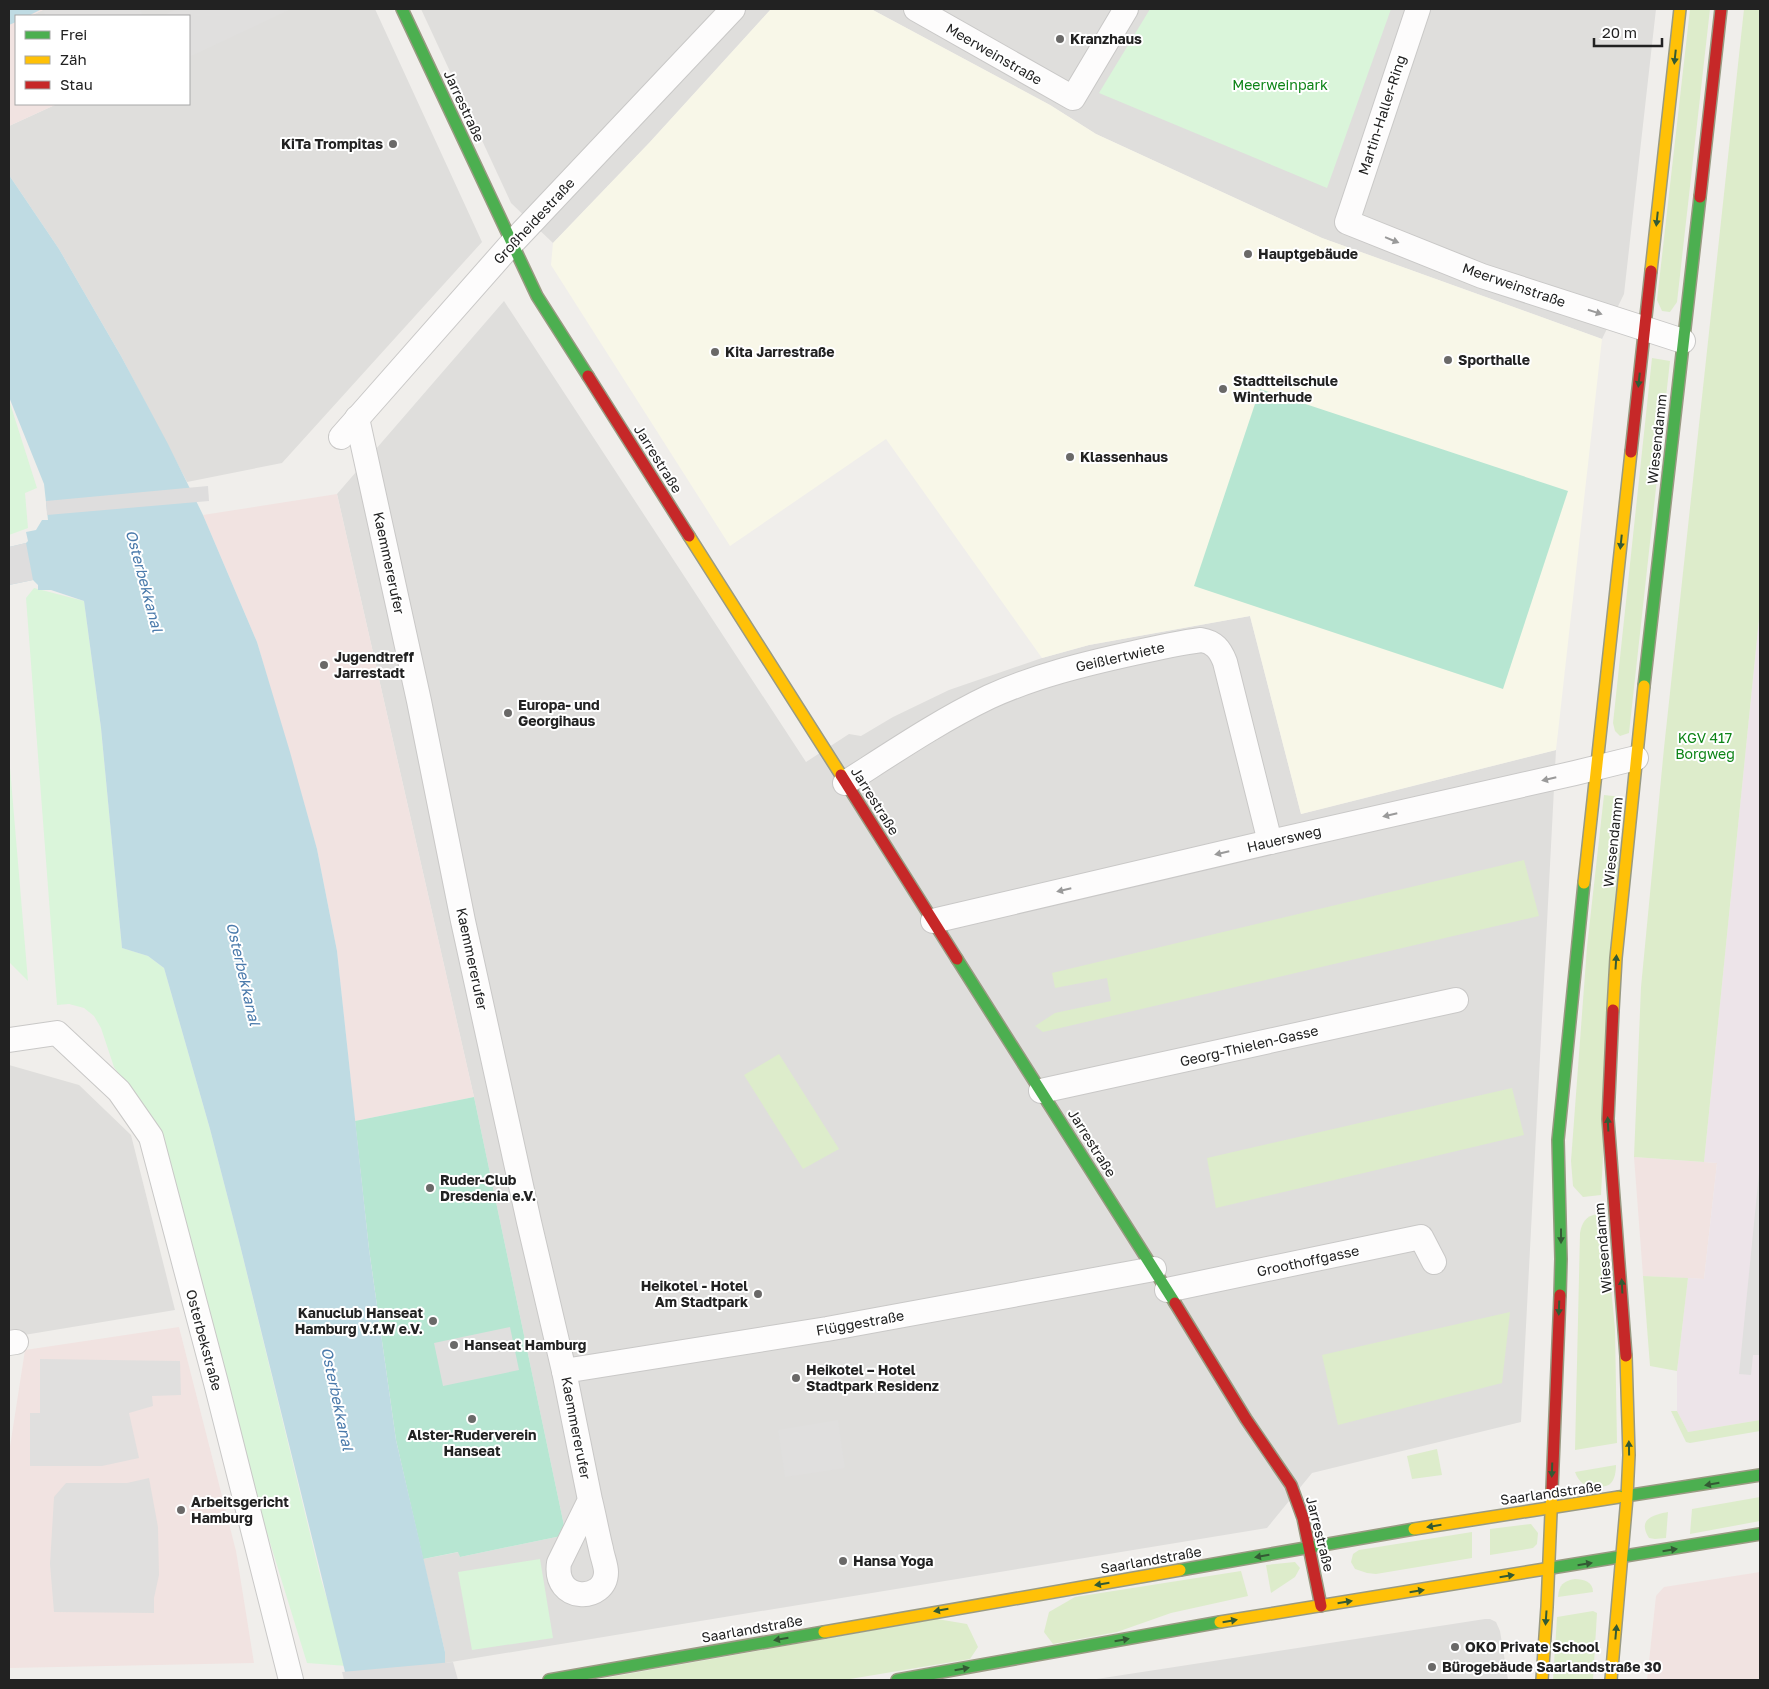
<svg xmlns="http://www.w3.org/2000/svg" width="1769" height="1689" font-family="'Golos Text',sans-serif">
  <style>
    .residential { fill: #dfdedc }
    .commercial { fill: #f1e3e1 }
    .industrial { fill: #ede4e9 }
    .education { fill: #f8f7e8 }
    .grass { fill: #ddeccb }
    .park { fill: #daf5da }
    .pitch { fill: #b7e6d2 }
    .parking { fill: #e0dfde }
    .water { fill: #bfdbe3 }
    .pier { fill: #dedddd }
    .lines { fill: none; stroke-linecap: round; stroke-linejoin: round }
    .street-casing { stroke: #c9c8c7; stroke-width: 26 }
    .fast-casing { stroke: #999a82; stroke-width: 14 }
    .slow-casing { stroke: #999a82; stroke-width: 14 }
    .jam-casing { stroke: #999a82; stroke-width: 14 }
    .street { stroke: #fdfcfc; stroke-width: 24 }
    .fast { stroke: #4caf50; stroke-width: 11 }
    .slow { stroke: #ffc107; stroke-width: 11 }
    .jam { stroke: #c62828; stroke-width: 11 }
    .oneway { fill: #335a34 }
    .oneway2 { fill: #9a9a9a }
    .poi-dot { fill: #6a6968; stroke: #fff; stroke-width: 2 }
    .labels { text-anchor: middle; stroke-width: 4; stroke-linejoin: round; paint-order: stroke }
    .poi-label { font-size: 14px; font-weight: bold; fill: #222; stroke: #fff; text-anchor: start }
    .street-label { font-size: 14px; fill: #222; stroke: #fff }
    .park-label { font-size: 14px; fill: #0c8416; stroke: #fff }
    .water-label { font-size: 15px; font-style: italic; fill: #4a7aab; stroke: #fff }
  </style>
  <rect width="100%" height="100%" fill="#f0eeeb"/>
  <g class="residential">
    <path d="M45,9H375L482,242L282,463L187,482L121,356L59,249L9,175V126L57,104H189V16H30Z"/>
    <path d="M421,9H771L650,142L553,243L511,203Z"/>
    <path d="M871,9H1656L1624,294L1602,339L1322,238L1096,134L1050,105Z"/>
    <path d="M504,301L806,762L849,734L861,736L893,717L949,690L1042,658L1089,645L1250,616L1301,814L1556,750L1521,1422L1312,1473L1267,1528L445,1663V1652L423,1559L459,1552L460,1557L566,1535L474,1097L337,494Z"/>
    <path d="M9,1065L79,1085L131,1135L175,1310L12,1337L9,1357Z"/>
    <path d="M1485,1619H1490L1496,1622L1500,1631L1508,1680H1090Z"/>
  </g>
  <g class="commercial">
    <path d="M9,9H45L30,16H16V104H57L9,126Z"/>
    <path d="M337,494L474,1097L355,1121L337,951L317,849L257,642L203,515Z"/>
    <path d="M1634,1157L1717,1163L1704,1279L1643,1276Z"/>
    <path d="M179,1327L236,1551L254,1663L9,1668V1453L25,1350Z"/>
    <path d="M1760,1572V1680H1647L1656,1596L1664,1587Z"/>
  </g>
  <path class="industrial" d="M1760,609V1420L1688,1432L1677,1411V1371L1688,1278L1704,1279L1717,1163L1704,1162Z"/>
  <path class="education" d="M771,9H871L1050,105L1096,134L1322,238L1602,339L1556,750L1301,814L1250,616L1089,645L1042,658L886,439L730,546L551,265L553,243L650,142Z"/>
  <g class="grass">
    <path d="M1690,9H1710L1677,302L1670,312L1662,311L1657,300Z"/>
    <path d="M1744,9H1760V609L1704,1162L1634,1157L1641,987L1664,748Z"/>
    <path d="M1652,358L1670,361L1629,733L1620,736L1615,731L1613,723Z"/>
    <path d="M1604,795L1622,797L1601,1195L1583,1197L1573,1186L1571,1161L1587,947Z"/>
    <path d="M1524,860L1539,916L1043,1032L1035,1026L1055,1013L1111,1001L1107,978L1055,988L1052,973Z"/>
    <path d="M779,1054L839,1149L803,1169L744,1075Z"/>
    <path d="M1512,1088L1524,1135L1216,1208L1207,1158Z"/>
    <path d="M1597,1214L1602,1219L1605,1226L1615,1329L1617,1443L1575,1450L1580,1233C1582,1222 1586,1216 1597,1214Z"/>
    <path d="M1643,1276L1688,1278L1677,1371L1650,1366Z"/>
    <path d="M1510,1312L1502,1383L1338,1425L1322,1355Z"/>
    <path d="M1671,1411H1677L1688,1432L1760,1420V1431L1690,1443L1686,1442Z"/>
    <path d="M1437,1449L1442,1475L1412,1479L1407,1456Z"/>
    <path d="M1616,1465C1616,1471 1615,1480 1610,1484C1608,1486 1602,1487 1599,1487C1587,1489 1579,1483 1575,1472Z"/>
    <path d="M1760,1497V1521L1690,1534L1692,1509Z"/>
    <path d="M1668,1512L1666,1538L1655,1539L1649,1538C1637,1519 1653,1515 1668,1512Z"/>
    <path d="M1531,1524L1538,1533L1537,1544L1533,1548L1490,1555V1529Z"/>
    <path d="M1472,1532V1558L1376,1574L1367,1573L1355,1569L1351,1562L1353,1554L1359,1550Z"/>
    <path d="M1295,1562L1300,1568L1295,1577L1271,1593L1266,1565Z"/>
    <path d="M1241,1571L1248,1596L1171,1613L1117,1632L1053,1644L1044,1632L1049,1612L1075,1597Z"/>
    <path d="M1575,1579C1584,1579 1593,1582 1593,1592L1558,1597C1559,1585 1563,1581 1575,1579Z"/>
    <path d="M1593,1611L1597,1613L1593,1680H1553L1557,1617Z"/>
    <path d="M937,1619L967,1624L978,1647L970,1659L844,1680H593Z"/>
  </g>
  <g class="park">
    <path d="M1150,9H1391L1327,188L1099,93Z"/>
    <path d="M9,400L37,488L25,493L28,528L9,535Z"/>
    <path d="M34,588L84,601L101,728L122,948L148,956L164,968L210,1129L239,1241L321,1579L347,1666L307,1663L256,1497L158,1132L114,1067L101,1028L94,1016L84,1008L69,1004L57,1005L26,598Z"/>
    <path d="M9,756L28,981L9,962Z"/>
    <path d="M540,1559L553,1638L472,1650L458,1572Z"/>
  </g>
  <g class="pitch">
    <path d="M1260,389L1568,491L1503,689L1194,586Z"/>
    <path d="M474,1097L566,1535L460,1557L458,1552L423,1559L396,1440L369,1249L355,1121Z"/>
  </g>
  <g class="parking">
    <path d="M48,9H140L143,16H45L43,11Z"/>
    <path d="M177,9H291L189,57V16H162Z"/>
    <path d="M1760,1163V1355H1753L1751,1375L1739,1374Z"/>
    <path d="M510,1327L519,1370L443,1386L434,1343Z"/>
    <path d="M40,1359L180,1361L181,1395L152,1396L153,1406L129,1413L139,1458L102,1466H30V1413H40Z"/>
    <path d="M838,1420L845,1468L785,1477L778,1430Z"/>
    <path d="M149,1478L158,1527L159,1575L154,1598V1613L54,1612L50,1564L54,1497L66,1483H127Z"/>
  </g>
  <g class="water">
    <path d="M9,9H42L28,16H16V22L9,25Z"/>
    <path d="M9,175L59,249L121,356L168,444L203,515L257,642L290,752L317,849L337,951L369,1249L396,1440L445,1652V1673L347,1680L239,1241L210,1129L164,968L148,956L122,948L101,728L84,601L51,590H38V585L33,580L9,585V547L26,543L28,541L26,532L36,530L42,520H48L44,484L9,397Z"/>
  </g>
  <g class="pier">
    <path d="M208,486L209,501L47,515L46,501Z"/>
    <path d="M26,543L33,580L9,585V547Z"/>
    <path d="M453,1662L458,1680H344L342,1672Z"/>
  </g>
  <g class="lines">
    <g class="street-casing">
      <g id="street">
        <path d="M916,9L1073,98L1126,9"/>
        <path d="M1418,9L1347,222L1482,276L1683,341"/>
        <path d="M357,418L419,701L463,921L529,1222L564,1371L590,1500L559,1563C553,1603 606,1603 606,1572C606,1565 602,1556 601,1549C597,1533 594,1516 590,1500"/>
        <path d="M341,437L512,243L733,9"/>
        <path d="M845,783C892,753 939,721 989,697C1035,676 1084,664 1134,653C1156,648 1179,643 1201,640C1214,642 1220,649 1225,662L1270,842"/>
        <path d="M933,921L1270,842L1575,773L1636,758"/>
        <path d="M9,1040L57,1033L119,1091L151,1137L216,1383L291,1680"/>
        <path d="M1041,1091L1456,1000"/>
        <path d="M1167,1290L1421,1237L1434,1262"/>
        <path d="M9,1343L16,1342"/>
        <path d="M564,1371L827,1329L1154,1269"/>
      </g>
    </g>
    <g class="fast-casing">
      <g id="fast">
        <path d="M402,9L537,296L588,376"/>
        <path d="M1644,686L1700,197"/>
        <path d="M957,959L1175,1303"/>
        <path d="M1560,1295L1561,1259L1558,1140L1584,883"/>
        <path d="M1619,1497L1760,1475"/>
        <path d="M1545,1569L1760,1534"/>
        <path d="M1180,1570L1414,1529"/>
        <path d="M549,1680L824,1632"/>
        <path d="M897,1680L1220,1622"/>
      </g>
    </g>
    <g class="slow-casing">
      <g id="slow">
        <path d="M1651,271L1680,9"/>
        <path d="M689,536L841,775"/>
        <path d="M1584,883L1631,452"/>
        <path d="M1613,1010L1616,958L1644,686"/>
        <path d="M1414,1529L1619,1497"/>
        <path d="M1220,1622L1545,1569"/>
        <path d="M824,1632L1180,1570"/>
        <path d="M1542,1680L1547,1607L1552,1489"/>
        <path d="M1611,1680L1627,1497L1629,1455L1626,1356"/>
      </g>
    </g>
    <g class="jam-casing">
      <g id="jam">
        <path d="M1700,197L1721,9"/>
        <path d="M588,376L689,536"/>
        <path d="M1631,452L1651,271"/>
        <path d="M841,775L957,959"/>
        <path d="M1613,1010L1608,1119L1626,1356"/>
        <path d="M1175,1303L1246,1419L1291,1485L1303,1518L1321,1606"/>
        <path d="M1552,1489L1560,1295"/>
      </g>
    </g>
    <use href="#street" class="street"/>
    <use href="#fast" class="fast"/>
    <use href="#slow" class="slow"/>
    <use href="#jam" class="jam"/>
  </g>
  <defs><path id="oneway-solid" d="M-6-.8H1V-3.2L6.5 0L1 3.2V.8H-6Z" transform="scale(1.25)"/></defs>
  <g class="oneway">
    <use href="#oneway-solid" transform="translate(1675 57) rotate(96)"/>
    <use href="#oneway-solid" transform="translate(1657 219) rotate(96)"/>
    <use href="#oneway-solid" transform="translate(1639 380) rotate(96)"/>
    <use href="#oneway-solid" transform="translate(1621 542) rotate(96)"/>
    <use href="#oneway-solid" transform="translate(1616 962) rotate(-86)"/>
    <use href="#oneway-solid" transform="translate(1608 1124) rotate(-93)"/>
    <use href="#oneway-solid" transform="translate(1561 1236) rotate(90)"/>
    <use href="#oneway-solid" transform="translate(1622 1286) rotate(-93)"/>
    <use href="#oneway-solid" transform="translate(1559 1308) rotate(92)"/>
    <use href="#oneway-solid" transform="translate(1629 1448) rotate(-91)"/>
    <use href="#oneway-solid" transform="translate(1552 1470) rotate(92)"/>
    <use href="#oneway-solid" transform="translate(1712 1484) rotate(170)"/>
    <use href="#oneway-solid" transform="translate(1434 1526) rotate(171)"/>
    <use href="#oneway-solid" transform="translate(1670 1550) rotate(-9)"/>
    <use href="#oneway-solid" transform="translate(1262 1556) rotate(170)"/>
    <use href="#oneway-solid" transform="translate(1585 1564) rotate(-9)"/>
    <use href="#oneway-solid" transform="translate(1507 1576) rotate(-9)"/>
    <use href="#oneway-solid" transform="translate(1102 1584) rotate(171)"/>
    <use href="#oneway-solid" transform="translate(1417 1591) rotate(-9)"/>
    <use href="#oneway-solid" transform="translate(1345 1602) rotate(-9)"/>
    <use href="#oneway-solid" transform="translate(941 1610) rotate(170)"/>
    <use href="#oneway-solid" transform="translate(1546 1618) rotate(94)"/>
    <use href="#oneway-solid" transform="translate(1230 1621) rotate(-10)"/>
    <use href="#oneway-solid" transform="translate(1616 1632) rotate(-85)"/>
    <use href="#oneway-solid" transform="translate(781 1639) rotate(170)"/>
    <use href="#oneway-solid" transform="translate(1122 1640) rotate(-10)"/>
    <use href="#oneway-solid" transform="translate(962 1669) rotate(-10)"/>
  </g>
  <g class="oneway2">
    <use href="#oneway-solid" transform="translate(1392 240) rotate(22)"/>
    <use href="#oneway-solid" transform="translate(1595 312) rotate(18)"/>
    <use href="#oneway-solid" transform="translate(1549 779) rotate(167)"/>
    <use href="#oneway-solid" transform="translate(1390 815) rotate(167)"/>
    <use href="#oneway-solid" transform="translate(1222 853) rotate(167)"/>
    <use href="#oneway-solid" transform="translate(1064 890) rotate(167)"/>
  </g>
  <g class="poi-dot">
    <circle cx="1060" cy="39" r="5"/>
    <circle cx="393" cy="144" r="5"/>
    <circle cx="1248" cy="254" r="5"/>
    <circle cx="715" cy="352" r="5"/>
    <circle cx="1448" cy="360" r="5"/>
    <circle cx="1223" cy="389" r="5"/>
    <circle cx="1070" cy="457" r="5"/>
    <circle cx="324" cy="665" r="5"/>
    <circle cx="508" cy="713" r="5"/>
    <circle cx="430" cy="1188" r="5"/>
    <circle cx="758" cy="1294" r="5"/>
    <circle cx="433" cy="1321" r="5"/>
    <circle cx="454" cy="1345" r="5"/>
    <circle cx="796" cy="1378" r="5"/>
    <circle cx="472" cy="1419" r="5"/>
    <circle cx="181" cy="1510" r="5"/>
    <circle cx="843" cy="1561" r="5"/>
    <circle cx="1455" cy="1647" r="5"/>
    <circle cx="1432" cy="1667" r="5"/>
  </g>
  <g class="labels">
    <g class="poi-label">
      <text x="1070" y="44">Kranzhaus</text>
      <text x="383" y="149" text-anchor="end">KiTa Trompitas</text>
      <text x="1258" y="259">Hauptgebäude</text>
      <text x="725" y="357">Kita Jarrestraße</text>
      <text x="1458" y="365">Sporthalle</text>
      <text x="1233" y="386">Stadtteilschule<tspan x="1233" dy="16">Winterhude</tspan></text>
      <text x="1080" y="462">Klassenhaus</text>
      <text x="334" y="662">Jugendtreff<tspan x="334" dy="16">Jarrestadt</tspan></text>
      <text x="518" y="710">Europa- und<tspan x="518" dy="16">Georgihaus</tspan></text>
      <text x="440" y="1185">Ruder-Club<tspan x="440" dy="16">Dresdenia e.V.</tspan></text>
      <text x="748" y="1291" text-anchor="end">Heikotel - Hotel<tspan x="748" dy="16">Am Stadtpark</tspan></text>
      <text x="423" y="1318" text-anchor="end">Kanuclub Hanseat<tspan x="423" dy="16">Hamburg V.f.W e.V.</tspan></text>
      <text x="464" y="1350">Hanseat Hamburg</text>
      <text x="806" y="1375">Heikotel – Hotel<tspan x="806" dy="16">Stadtpark Residenz</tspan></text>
      <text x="472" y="1440" text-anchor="middle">Alster-Ruderverein<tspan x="472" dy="16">Hanseat</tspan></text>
      <text x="191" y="1507">Arbeitsgericht<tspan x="191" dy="16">Hamburg</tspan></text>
      <text x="853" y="1566">Hansa Yoga</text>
      <text x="1465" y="1652">OKO Private School</text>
      <text x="1442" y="1672">Bürogebäude Saarlandstraße 30</text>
    </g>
    <g class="street-label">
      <text transform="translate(994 54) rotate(30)" y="5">Meerweinstraße</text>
      <text transform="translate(464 106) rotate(65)" y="5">Jarrestraße</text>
      <text transform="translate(1382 115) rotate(-72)" y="5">Martin-Haller-Ring</text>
      <text transform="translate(534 221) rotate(-47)" y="5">Großheidestraße</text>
      <text transform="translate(1514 285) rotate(19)" y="5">Meerweinstraße</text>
      <text transform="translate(1657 439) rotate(-84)" y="5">Wiesendamm</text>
      <text transform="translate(658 459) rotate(58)" y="5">Jarrestraße</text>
      <text transform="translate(389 563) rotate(78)" y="5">Kaemmererufer</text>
      <text transform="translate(1120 657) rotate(-13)" y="5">Geißlertwiete</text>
      <text transform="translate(875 801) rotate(58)" y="5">Jarrestraße</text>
      <text transform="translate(1284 839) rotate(-13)" y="5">Hauersweg</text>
      <text transform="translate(1613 842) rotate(-84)" y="5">Wiesendamm</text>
      <text transform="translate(472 959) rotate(78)" y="5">Kaemmererufer</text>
      <text transform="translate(1249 1046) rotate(-13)" y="5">Georg-Thielen-Gasse</text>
      <text transform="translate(1092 1143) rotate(58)" y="5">Jarrestraße</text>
      <text transform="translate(1603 1248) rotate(-95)" y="5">Wiesendamm</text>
      <text transform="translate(1308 1261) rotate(-12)" y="5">Groothoffgasse</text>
      <text transform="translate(860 1323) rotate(-10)" y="5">Flüggestraße</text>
      <text transform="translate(204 1340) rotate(75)" y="5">Osterbekstraße</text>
      <text transform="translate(576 1428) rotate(79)" y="5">Kaemmererufer</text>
      <text transform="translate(1551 1493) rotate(-8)" y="5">Saarlandstraße</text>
      <text transform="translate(1320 1534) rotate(76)" y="5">Jarrestraße</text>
      <text transform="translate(1151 1560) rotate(-10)" y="5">Saarlandstraße</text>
      <text transform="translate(752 1629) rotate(-10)" y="5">Saarlandstraße</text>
    </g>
    <g class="park-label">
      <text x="1280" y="90">Meerweinpark</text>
      <text x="1705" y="743">KGV 417<tspan x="1705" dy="16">Borgweg</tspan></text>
    </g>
    <g class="water-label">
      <text transform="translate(144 581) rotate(75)" y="5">Osterbekkanal</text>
      <text transform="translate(243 974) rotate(77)" y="5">Osterbekkanal</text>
      <text transform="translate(337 1399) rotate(78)" y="5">Osterbekkanal</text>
    </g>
  </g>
  <rect width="1769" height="1689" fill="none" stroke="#222222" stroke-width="20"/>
  <rect x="15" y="15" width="175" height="90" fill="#ffffff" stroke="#a7a7a7"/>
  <rect x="25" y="31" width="25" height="8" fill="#4caf50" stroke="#a7a7a7"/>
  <text x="60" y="40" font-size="15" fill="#222222">Frei</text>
  <rect x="25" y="56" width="25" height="8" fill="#ffc107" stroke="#a7a7a7"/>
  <text x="60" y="65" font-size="15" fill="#222222">Zäh</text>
  <rect x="25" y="81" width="25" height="8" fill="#c62828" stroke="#a7a7a7"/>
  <text x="60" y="90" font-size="15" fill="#222222">Stau</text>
  <path d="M1594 38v8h68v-8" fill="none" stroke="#222222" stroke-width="2.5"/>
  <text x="1602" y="38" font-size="15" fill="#222222" stroke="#ffffff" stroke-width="4" paint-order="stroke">20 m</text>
</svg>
